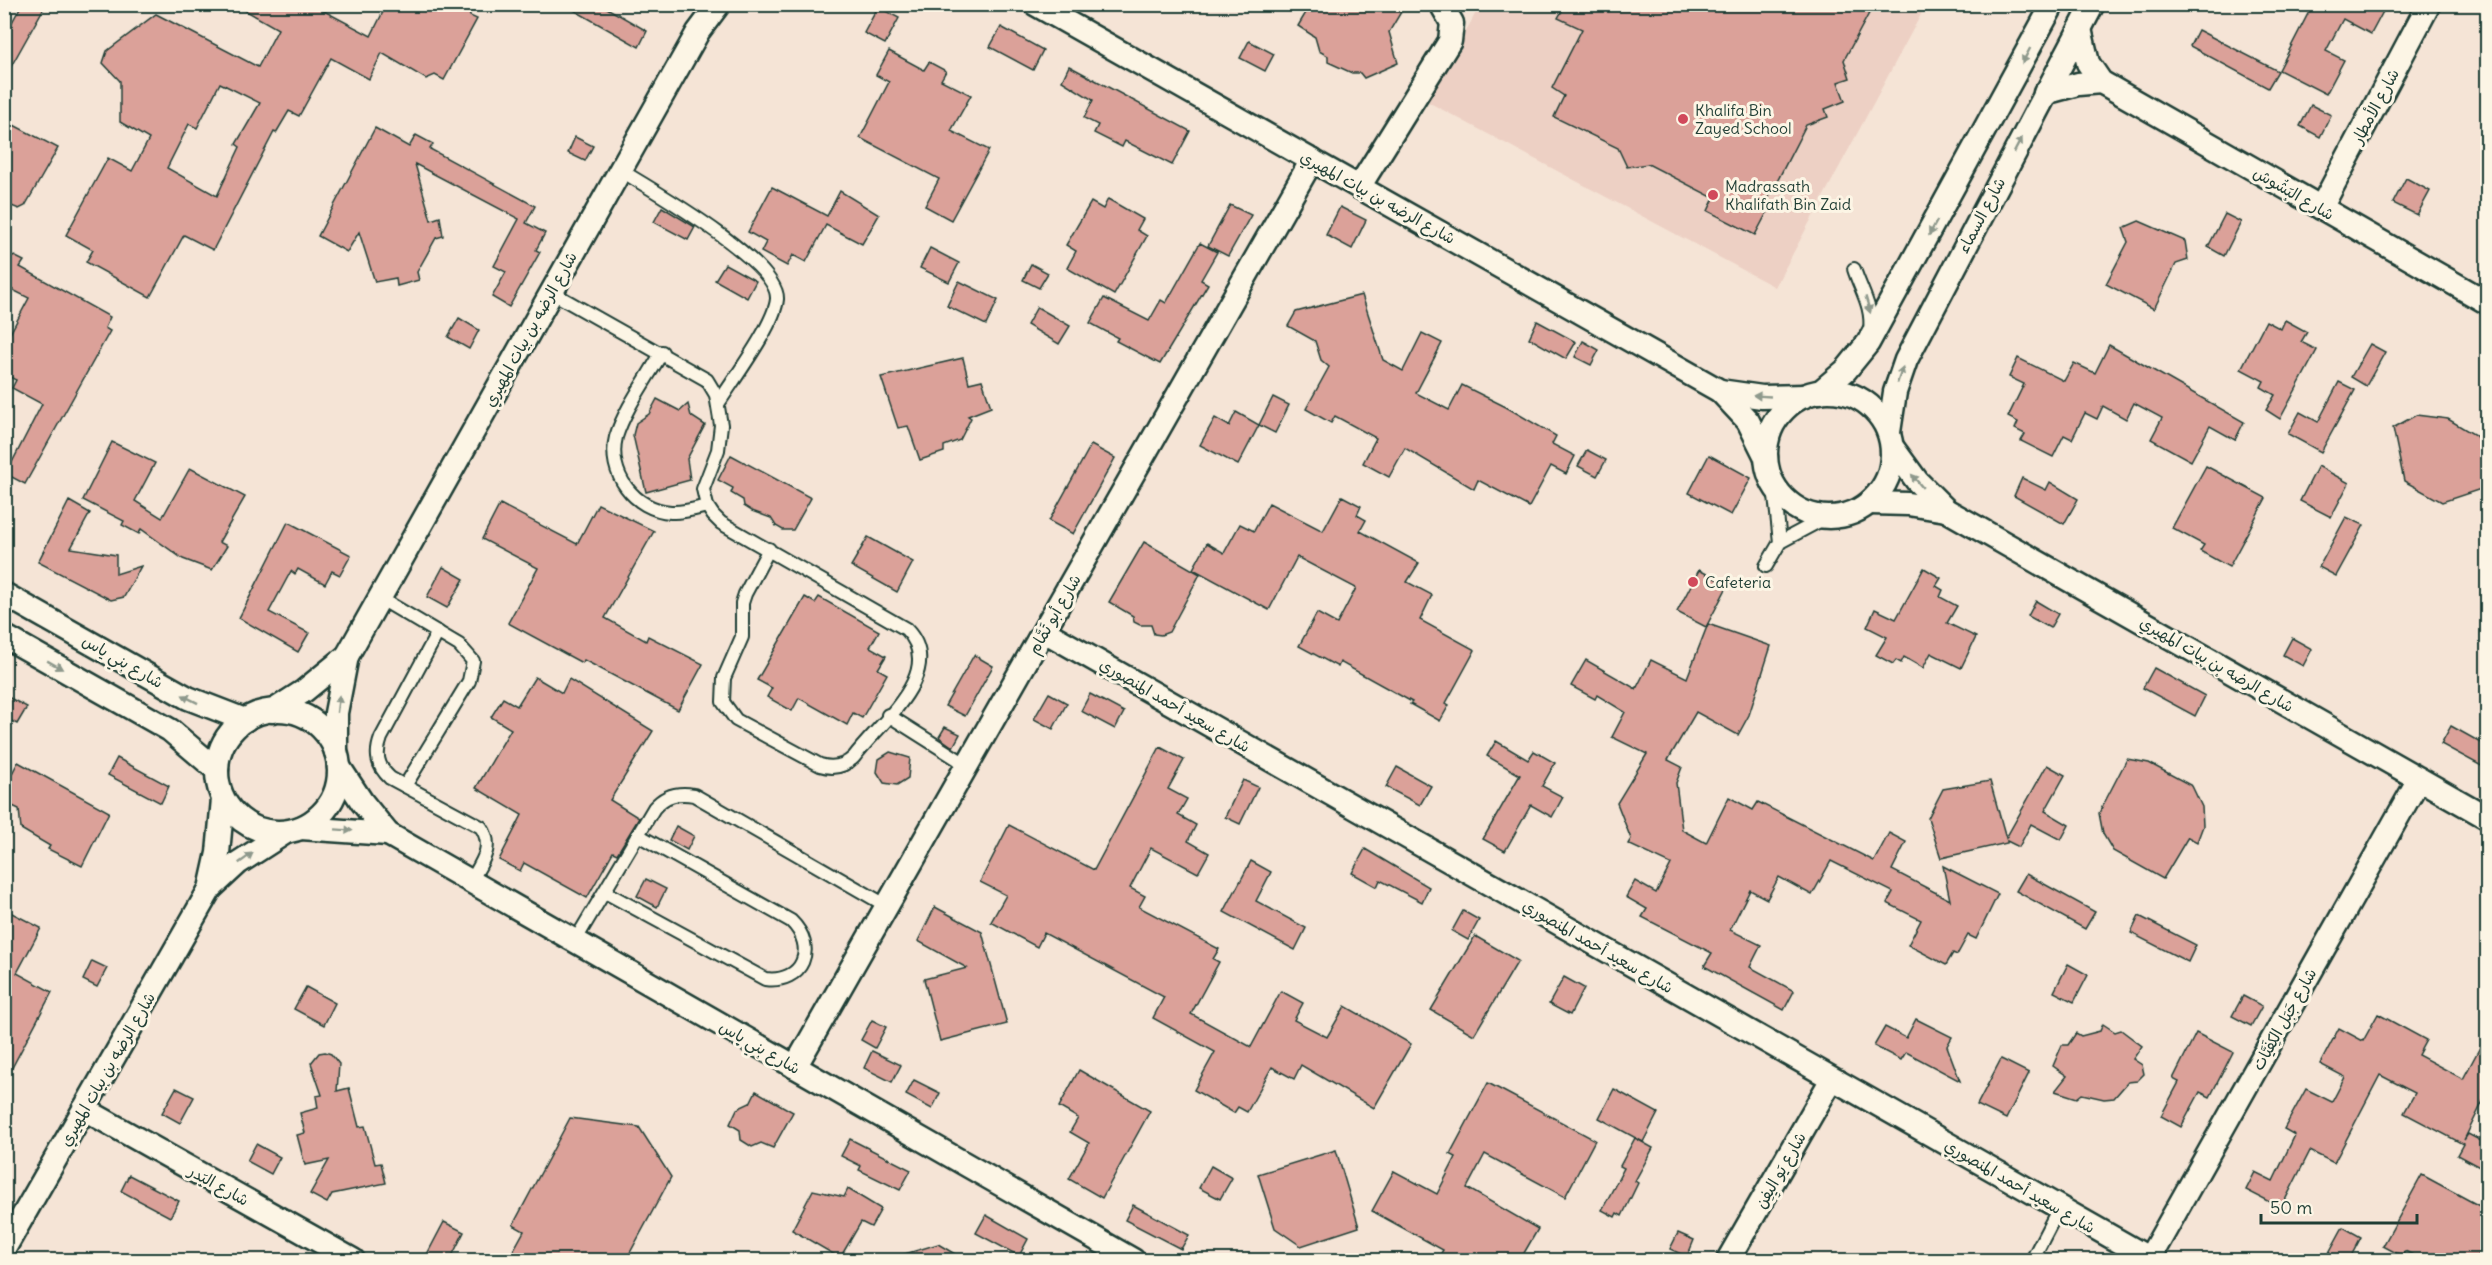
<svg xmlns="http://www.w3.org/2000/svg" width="2492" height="1265" font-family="Delius,'Playpen Sans Arabic',sans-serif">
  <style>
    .built { fill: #edd0c4 }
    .building { fill: #dba199; stroke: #1f3d34; stroke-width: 1.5; fill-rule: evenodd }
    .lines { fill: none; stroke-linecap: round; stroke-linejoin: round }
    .service-casing { stroke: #1f3d34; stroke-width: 16 }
    .minor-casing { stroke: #1f3d34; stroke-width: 27 }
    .service { stroke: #fcf5e5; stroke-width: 12 }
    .minor { stroke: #fcf5e5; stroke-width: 22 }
    .oneway { fill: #8e998c }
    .poi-dot { fill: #d1495b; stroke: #fcf5e5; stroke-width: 2 }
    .labels { text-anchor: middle; stroke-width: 6; stroke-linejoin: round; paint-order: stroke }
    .street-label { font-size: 16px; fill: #1f3d34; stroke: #fcf5e5 }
    .poi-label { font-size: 16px; fill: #1f3d34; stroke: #fcf5e5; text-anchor: start }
  </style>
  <rect width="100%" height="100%" fill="#f5e4d6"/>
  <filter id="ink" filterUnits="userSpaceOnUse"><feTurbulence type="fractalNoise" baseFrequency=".0167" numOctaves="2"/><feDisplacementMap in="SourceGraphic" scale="12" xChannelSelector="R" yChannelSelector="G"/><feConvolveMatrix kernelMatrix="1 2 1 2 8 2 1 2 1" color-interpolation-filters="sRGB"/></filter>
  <g filter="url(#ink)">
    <path class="built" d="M1480,5H1926L1775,287L1428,102Z"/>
    <g class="building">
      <path d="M22,4H46L4,79V37Z"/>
      <path d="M234,4H311L371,36L387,4H466L470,16L477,19L444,80L435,75L426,79L382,53L369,79L331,58L299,116L289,111L276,133L274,132L213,250L184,235L150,297L86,262L93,250L66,235L108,158L132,171L149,139L120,122V81L103,63L107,51L156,14L258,67L278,29ZM220,83L260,103L236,144L240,147L217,196L167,168L189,124L197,128Z"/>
      <path d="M563,4H600L647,31L639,47Z"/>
      <path d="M1311,4H1388L1401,12L1389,32L1398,63L1364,78L1360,73H1352L1328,62V56L1319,51L1315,37L1298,26Z"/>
      <path d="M1566,4H1874L1844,60L1850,78L1838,82L1845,101L1825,109L1828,117L1806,125L1766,203L1771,205L1755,235L1708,211L1714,198L1648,164L1627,167L1618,148L1554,117L1564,96L1552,88L1582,29L1558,18Z"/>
      <path d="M2313,4H2387L2371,34L2343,19L2326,51L2344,60L2326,94L2279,70Z"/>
      <path d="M878,7L899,18L885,44L864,33Z"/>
      <path d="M1001,27L1043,50L1033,70L990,47Z"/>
      <path d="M2198,30L2278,71L2268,88L2190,46Z"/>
      <path d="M1249,41L1274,54L1265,71L1240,58Z"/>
      <path d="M889,51L924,70L929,62L946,71L941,80L971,95L951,131L989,150L951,220L925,206L939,179L860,138L889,82L876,75Z"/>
      <path d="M1069,66L1190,131L1172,165L1125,141L1122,147L1094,133L1098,125L1084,118L1093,100L1062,81Z"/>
      <path d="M2311,105L2331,115L2320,137L2300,126Z"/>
      <path d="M4,120L58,148L25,206L19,209L4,203Z"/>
      <path d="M375,128L409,147L416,135L433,144L430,149L535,206L526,223L545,233L536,250L540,252L509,307L492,297L506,272L494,266L519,219L415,164L431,220L440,217L443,236L436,238L417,272L419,280L397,286L396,278L375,282L359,232L347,252L318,236Z"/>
      <path d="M575,137L593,146L585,161L568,153Z"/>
      <path d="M2406,178L2430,191L2417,215L2393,203Z"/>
      <path d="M772,187L827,216L840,191L879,215L862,244L826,225L806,262L793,255L787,266L761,252L766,242L748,232Z"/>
      <path d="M1108,199L1143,219L1137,230L1147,236L1114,295L1067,268L1076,251L1066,245L1091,202L1103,209Z"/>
      <path d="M1230,205L1251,215L1228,256L1208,246Z"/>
      <path d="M662,207L695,227L688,240L654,222Z"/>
      <path d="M1340,207L1366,220L1352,249L1326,235Z"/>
      <path d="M2225,214L2241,222L2224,256L2208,247Z"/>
      <path d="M2139,221L2185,241L2188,260L2176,264L2154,309L2106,284L2128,242L2123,228Z"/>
      <path d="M1200,243L1217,252L1201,280L1208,284L1160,364L1116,341L1118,338L1090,323L1104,298L1149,321L1161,300L1166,303Z"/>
      <path d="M930,248L959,263L949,282L920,268Z"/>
      <path d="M4,251L24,261L20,267L110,317L105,328L110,331L25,484L6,474L42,404L12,388L16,380L4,374V345L29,298L9,288L4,297Z"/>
      <path d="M725,264L756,281L747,298L715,280Z"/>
      <path d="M1031,264L1048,273L1039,288L1023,280Z"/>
      <path d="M959,281L998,300L986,325L947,306Z"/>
      <path d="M1362,295L1383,360L1403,371L1422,333L1442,343L1416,393L1449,410L1462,385L1506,407L1556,436L1552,444L1575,456L1566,474L1551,466L1529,507L1478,480L1474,489L1405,448L1389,477L1363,463L1376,438L1335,416L1331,423L1306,409L1329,367L1321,360L1315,341L1288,326L1296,312Z"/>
      <path d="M1037,307L1070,326L1059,344L1027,325Z"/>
      <path d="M459,318L479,330L469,349L448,337Z"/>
      <path d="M2285,320L2307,332L2301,342L2317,350L2280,419L2266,410L2275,395L2261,387L2264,381L2241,369L2266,321L2281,329Z"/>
      <path d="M1537,321L1576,342L1566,359L1529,338Z"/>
      <path d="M1583,341L1599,350L1591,365L1575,357Z"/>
      <path d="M2370,344L2385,352L2366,386L2351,377Z"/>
      <path d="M2109,345L2244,422L2235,440L2210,426L2191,461L2151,439L2162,418L2134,403L2126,419L2103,406L2097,419L2085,413L2072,439L2064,435L2053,457L2021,441L2025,434L2015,429L2018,422L2008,417L2024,384L2009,377L2018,358L2064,381L2074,363L2095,373Z"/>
      <path d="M963,358L969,383L982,380L991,407L968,416L971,418L960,440L944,446V452L920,460L908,426L898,428L881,377Z"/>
      <path d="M2339,382L2355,390L2321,452L2288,434L2300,412L2318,422Z"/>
      <path d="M1273,397L1289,405L1275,433L1259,425Z"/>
      <path d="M657,399L680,411L688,404L691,416L705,425L687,459L690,480L646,492L633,435L636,423L649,414Z"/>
      <path d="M1236,412L1259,425L1238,465L1200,445L1215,418L1229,426Z"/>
      <path d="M2416,415L2448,419L2475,435L2487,450V487L2442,502L2404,481L2393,428Z"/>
      <path d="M112,442L155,463L135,501L162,518L190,468L245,497L219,542L227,546L212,570L183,559L141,529L139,534L122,525L124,521L83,500Z"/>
      <path d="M1091,445L1115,458L1073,534L1049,521Z"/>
      <path d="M1587,450L1606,460L1597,476L1578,466Z"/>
      <path d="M731,455L811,498L793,530H783L776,526L771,518L752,511L744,506L743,500L731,493L733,488L718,480Z"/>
      <path d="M1709,455L1751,478L1731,515L1689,493Z"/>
      <path d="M2206,466L2266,498L2229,567L2200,551L2204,545L2172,528Z"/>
      <path d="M2318,466L2349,483L2331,517L2300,501Z"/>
      <path d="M2022,478L2046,490L2050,482L2078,499L2064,524L2014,496Z"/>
      <path d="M1342,496L1361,506L1357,515L1366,520L1360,531L1419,563L1407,582L1432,595L1420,620L1475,650L1446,703L1449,705L1440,721L1410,704L1412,702L1340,662L1338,667L1299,646L1317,613L1337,624L1356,588L1297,557L1269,610L1193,569L1207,543L1224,553L1240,524L1254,531L1269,503L1323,531Z"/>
      <path d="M69,501L90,513L71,548L116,555V574L141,566L124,597L111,600L38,562Z"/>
      <path d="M500,504L577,544L598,504L654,531L605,618L646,641L648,636L703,664L678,710L584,660L582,663L508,623L538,568L482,539Z"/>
      <path d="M2346,517L2364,525L2336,576L2319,567Z"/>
      <path d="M288,522L351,555L340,575L332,571L325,584L298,569L295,574L291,571L269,612L309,633L298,652L239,618Z"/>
      <path d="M868,537L913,562L897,592L851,566Z"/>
      <path d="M1144,542L1200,574L1169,632L1161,635L1154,634L1151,625H1140L1134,622L1133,616L1109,602Z"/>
      <path d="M443,567L464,579L447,608L427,597Z"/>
      <path d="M1924,568L1941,578L1936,586L1943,590L1940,597L1957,606L1947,623L1976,637L1961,668L1931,653L1923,668L1904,657L1901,663L1896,660L1893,664L1876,655L1887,637L1867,627L1875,609L1896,619Z"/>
      <path d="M1699,570L1728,585L1706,627L1677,612Z"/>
      <path d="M805,597L815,603L819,597L879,631L870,647L886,656L878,669L887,674L862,718L853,713L847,725L799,698L792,711L767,697L772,688L757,680Z"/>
      <path d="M2036,601L2058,614L2050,628L2028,616Z"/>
      <path d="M1708,624L1771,646L1749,715L1738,735L1696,712L1668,760L1682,767L1676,783L1682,830L1706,843L1729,797L1753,810L1758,802L1874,861L1889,833L1906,842L1892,870L1950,900L1943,866L1998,894L1976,939L1968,935L1957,955L1953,953L1946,965L1908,945L1921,920L1887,903L1893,892L1831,861L1812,895L1779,877L1767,899L1750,890L1730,930L1761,945L1750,967L1794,991L1784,1010L1704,966L1712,953L1642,917L1647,909L1626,897L1635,881L1656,893L1671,864L1628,844L1631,839L1617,803L1647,754L1612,737L1625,712L1597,695L1595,699L1571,686L1586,660L1636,689L1651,660L1687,678Z"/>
      <path d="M2292,638L2312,649L2303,666L2283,655Z"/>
      <path d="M974,655L993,666L965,716L945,706Z"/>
      <path d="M2154,668L2205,696L2195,716L2143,688Z"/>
      <path d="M535,677L562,693L569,679L653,731L610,800L639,818L617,854L613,852L587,898L524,863L520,871L499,860L522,815L476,788L511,729L491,717L503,698L517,706Z"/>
      <path d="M1049,693L1067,703L1053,729L1034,719Z"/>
      <path d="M1090,694L1124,712L1115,729L1081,711Z"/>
      <path d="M4,695L27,707L17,724L4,717Z"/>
      <path d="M2451,726L2487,746V769L2441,744Z"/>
      <path d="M945,727L960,734L953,747L939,737Z"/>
      <path d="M1496,741L1528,760L1534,751L1555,763L1542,786L1563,797L1552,817L1531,805L1505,851L1483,839L1520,775L1487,756Z"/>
      <path d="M1160,747L1184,760L1168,789L1187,799L1178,815L1196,825L1188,841L1209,853L1198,873L1151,848L1130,888L1145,896L1139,907L1219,949L1213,959L1219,962L1191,1014L1251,1047L1281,991L1303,1003L1294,1020L1327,1037L1345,1006L1411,1044L1374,1108L1301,1065L1294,1079L1272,1067L1247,1112L1238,1107L1234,1113L1194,1090L1215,1052L1153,1018L1164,997L1044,933L1037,947L991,922L1006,895L980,882L1009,825L1094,870Z"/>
      <path d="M890,752L910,758L908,778L897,785L884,783L877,772L879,759Z"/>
      <path d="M117,758L169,786L161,803L108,775Z"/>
      <path d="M2127,759L2149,763L2192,786L2202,807L2203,826L2197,842L2188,837L2163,879L2113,851L2103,834L2099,813Z"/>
      <path d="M18,762L109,812L82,866L48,849L50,846L21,829L19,809L4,802V789Z"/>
      <path d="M2047,765L2065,775L2045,811L2069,825L2061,840L2031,824L2019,847L2007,841V843L1941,858L1928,818L1943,789L1990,781L2006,838Z"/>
      <path d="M1397,767L1431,786L1420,805L1386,787Z"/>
      <path d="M1243,780L1258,787L1240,824L1225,817Z"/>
      <path d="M676,826L694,836L687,850L669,840Z"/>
      <path d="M1365,849L1429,887L1422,902L1380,880L1377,887L1352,873Z"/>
      <path d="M1251,861L1271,872L1256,901L1306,928L1295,950L1224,912Z"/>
      <path d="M2026,874L2095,912L2085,929L2016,891Z"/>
      <path d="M646,879L666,889L657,907L637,896Z"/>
      <path d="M935,907L982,932L1007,1024L940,1041L924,979L967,968L918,941Z"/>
      <path d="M4,909L41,928L17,973L52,992L4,1083Z"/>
      <path d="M1463,911L1479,920L1468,940L1452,931Z"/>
      <path d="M2139,916L2196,945L2188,962L2131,933Z"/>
      <path d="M1475,936L1518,961L1474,1035L1431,1010Z"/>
      <path d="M92,961L107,968L97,987L83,980Z"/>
      <path d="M2068,964L2088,975L2074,1002L2054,992Z"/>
      <path d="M1564,977L1584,988L1570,1015L1549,1004Z"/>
      <path d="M306,987L335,1003L324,1025L294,1009Z"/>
      <path d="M2243,996L2262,1006L2251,1026L2232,1016Z"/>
      <path d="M2378,1014L2426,1040L2418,1055L2463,1079L2487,1034V1093L2464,1140L2468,1134L2487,1144V1171L2457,1155L2463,1144L2404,1113L2415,1093L2380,1075L2334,1163L2310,1151L2281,1208L2246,1190L2255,1172L2273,1181L2295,1135L2284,1129L2306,1089L2332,1102L2345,1077L2320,1064L2339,1028L2363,1041Z"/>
      <path d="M1916,1019L1952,1037L1947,1046L1960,1081L1906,1052L1901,1060L1874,1046L1885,1027L1906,1038Z"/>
      <path d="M872,1020L886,1027L875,1048L861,1040Z"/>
      <path d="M2103,1024L2115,1032L2121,1030L2142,1046L2133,1059L2142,1065L2144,1074L2137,1081L2128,1082L2114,1098L2104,1099L2082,1094L2077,1098L2055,1091L2067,1076L2053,1066L2062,1045H2068L2076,1033L2081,1036L2100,1031Z"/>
      <path d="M2196,1033L2233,1052L2210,1097L2200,1092L2181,1127L2161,1116L2179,1082L2173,1079Z"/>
      <path d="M872,1051L901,1065L892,1082L864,1068Z"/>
      <path d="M325,1052L331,1054L339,1064L337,1091L349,1088L359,1127L365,1126L375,1164L381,1163L386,1183L332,1194L327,1203L310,1194L329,1160L305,1165L297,1135L305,1133L300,1113L318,1108L316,1096L322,1095L311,1063L319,1053Z"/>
      <path d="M2001,1059L2029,1073L2006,1119L1977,1105Z"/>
      <path d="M1079,1070L1150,1111L1102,1198L1069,1179L1089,1143L1070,1132L1078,1118L1059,1107Z"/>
      <path d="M914,1080L940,1093L932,1109L906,1095Z"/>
      <path d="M1488,1083L1595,1140L1565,1197L1485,1154L1467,1188L1538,1229L1520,1260H1437L1443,1250L1372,1211L1394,1171L1437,1194L1456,1157L1450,1154Z"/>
      <path d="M176,1088L194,1097L180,1123L162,1113Z"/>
      <path d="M1614,1089L1658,1113L1643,1142L1599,1118Z"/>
      <path d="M756,1091L793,1112L773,1148L761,1143L752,1147L741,1140L740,1130L730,1124L737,1109L750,1103Z"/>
      <path d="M570,1118L639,1127L671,1177L626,1260H508L524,1231L513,1225Z"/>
      <path d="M1635,1138L1653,1148L1635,1181L1638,1183L1622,1216L1617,1213L1615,1217L1602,1210L1624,1168L1620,1166Z"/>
      <path d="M850,1139L911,1170L900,1190L859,1170L861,1166L841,1156Z"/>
      <path d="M256,1144L280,1157L271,1174L247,1161Z"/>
      <path d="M1336,1150L1359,1227L1301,1246L1275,1228L1258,1174Z"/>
      <path d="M1211,1166L1232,1178L1220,1199L1199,1188Z"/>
      <path d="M129,1175L179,1201L170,1217L121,1191Z"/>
      <path d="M2422,1175L2487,1210V1238L2476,1260H2423L2405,1251L2402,1256L2383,1246Z"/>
      <path d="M848,1189L881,1209L871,1227L861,1222L840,1258L792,1230L813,1190L844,1197Z"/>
      <path d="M1133,1205L1189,1235L1181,1249L1125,1220Z"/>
      <path d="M986,1215L1028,1239L1019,1256L976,1233Z"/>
      <path d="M444,1222L464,1232L450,1260H424Z"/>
      <path d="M2343,1227L2361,1237L2349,1260H2325Z"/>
      <path d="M1678,1233L1694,1240L1687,1257L1670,1249Z"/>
      <path d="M938,1244L965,1260H898V1256Z"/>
    </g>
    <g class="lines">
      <g class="service-casing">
        <g id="service">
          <path d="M620,170C651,189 779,262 777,299C775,324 733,380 718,404"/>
          <path d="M1854,269C1861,291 1873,307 1870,331"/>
          <path d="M551,292L707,380L716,395L721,425L718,450L703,489L707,506L713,515L721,523L906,629C948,672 879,723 854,757C844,767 833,769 820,765L736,720L723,702L724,678L742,637V603L745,594L769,549"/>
          <path d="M662,352C647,379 625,408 616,437C607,473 634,510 671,512C683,513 695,509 707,506"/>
          <path d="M1774,486L1780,542"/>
          <path d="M1766,566L1780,542L1827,517"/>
          <path d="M378,597L459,645L473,661L469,681L405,786"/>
          <path d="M438,632L381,738C375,754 377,766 390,778L481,827C495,847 481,863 471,881"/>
          <path d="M888,715L967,765"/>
          <path d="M605,892L765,979C803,984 818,947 791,921L638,835"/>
          <path d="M575,941L654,808C665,795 678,792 694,795L887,906"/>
          <path d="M2032,1260L2059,1208"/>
        </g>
      </g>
      <g class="minor-casing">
        <g id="minor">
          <path d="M1035,4L1720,391L1748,421L1766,457"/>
          <path d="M2080,29L2088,63L2101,82L2488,303"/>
          <path d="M2045,93L2078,84L2101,82"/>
          <path d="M1359,187L1450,41L1452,23L1441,4"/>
          <path d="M2321,208L2429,4"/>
          <circle cx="1829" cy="454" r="63"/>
          <path d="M1720,391L1762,397L1805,396"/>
          <path d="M1820,392L1846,370L1868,343L2053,4"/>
          <path d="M1889,432L1895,392L1906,360L2093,4"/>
          <path d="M1893,448L1917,481L1946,510L2488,818"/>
          <path d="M1870,503L1908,504L1946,510"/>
          <path d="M4,594L188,698L245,720"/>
          <path d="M1044,631L2152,1260"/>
          <path d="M4,636L170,730L217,770"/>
          <circle cx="278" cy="771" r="61"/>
          <path d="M273,711L304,691L347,656"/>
          <path d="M336,752V713L347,656L698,32L719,4"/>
          <path d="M339,767L362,802L388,834L1133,1260"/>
          <path d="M301,828L388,834"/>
          <path d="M210,889L238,863L286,832"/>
          <path d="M795,1067L1312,160"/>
          <path d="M84,1109L353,1260"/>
          <path d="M4,1249L210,889L218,853L223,799"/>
          <path d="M2149,1259L2419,779"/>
          <path d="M1728,1260L1832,1079"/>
        </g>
      </g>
      <use href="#service" class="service"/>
      <use href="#minor" class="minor"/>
    </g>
    <defs><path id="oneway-solid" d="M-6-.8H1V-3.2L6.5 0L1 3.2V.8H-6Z" transform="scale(1.5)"/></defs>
    <g class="oneway">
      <use href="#oneway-solid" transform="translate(2026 56) rotate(118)"/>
      <use href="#oneway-solid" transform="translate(2018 145) rotate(-62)"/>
      <use href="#oneway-solid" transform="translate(1933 228) rotate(119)"/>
      <use href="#oneway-solid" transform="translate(1868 305) rotate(74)"/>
      <use href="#oneway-solid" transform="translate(1900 375) rotate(-71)"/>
      <use href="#oneway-solid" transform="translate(1762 396) rotate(-177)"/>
      <use href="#oneway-solid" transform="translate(1917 481) rotate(-130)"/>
      <use href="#oneway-solid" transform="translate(55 665) rotate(29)"/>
      <use href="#oneway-solid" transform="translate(190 699) rotate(-153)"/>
      <use href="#oneway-solid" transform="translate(338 704) rotate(-83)"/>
      <use href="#oneway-solid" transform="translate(344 830) rotate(4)"/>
      <use href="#oneway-solid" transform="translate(246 858) rotate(-36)"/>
    </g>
  </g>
  <g class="poi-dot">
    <circle cx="1683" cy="119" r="6"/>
    <circle cx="1713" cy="195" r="6"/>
    <circle cx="1693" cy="582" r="6"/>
  </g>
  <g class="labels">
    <g class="street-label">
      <text transform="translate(2375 106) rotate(-62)" y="6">شارع الأمطار</text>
      <text transform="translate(2294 193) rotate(30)" y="6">شارع البَشُوش</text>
      <text transform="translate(1378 197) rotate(29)" y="6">شارع الرضه بن بيات المهيري</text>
      <text transform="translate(1981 215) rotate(-62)" y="6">شارع السماء</text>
      <text transform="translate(530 329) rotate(-61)" y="6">شارع الرضه بن بيات المهيري</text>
      <text transform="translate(1054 614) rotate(-60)" y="6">شارع أبو تَمَّام</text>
      <text transform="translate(123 661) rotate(30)" y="6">شارع بني ياس</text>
      <text transform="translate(2217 664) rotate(30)" y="6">شارع الرضه بن بيات المهيري</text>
      <text transform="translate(1175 705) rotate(30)" y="6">شارع سعيد أحمد المنصوري</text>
      <text transform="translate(1598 946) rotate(30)" y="6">شارع سعيد أحمد المنصوري</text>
      <text transform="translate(2284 1019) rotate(-61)" y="6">شارع جَبَل الكِفَيَّات</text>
      <text transform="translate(760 1047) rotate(30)" y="6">شارع بني ياس</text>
      <text transform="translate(107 1069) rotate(-60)" y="6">شارع الرضه بن بيات المهيري</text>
      <text transform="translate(1780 1170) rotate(-60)" y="6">شارع يَو اليِفِن</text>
      <text transform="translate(219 1185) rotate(29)" y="6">شارع البَدر</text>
      <text transform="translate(2020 1186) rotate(30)" y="6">شارع سعيد أحمد المنصوري</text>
    </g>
    <g class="poi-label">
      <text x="1695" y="116">Khalifa Bin<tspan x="1695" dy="18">Zayed School</tspan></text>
      <text x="1725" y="192">Madrassath<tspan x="1725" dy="18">Khalifath Bin Zaid</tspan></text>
      <text x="1705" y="588">Cafeteria</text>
    </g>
  </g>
  <rect width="2492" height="1265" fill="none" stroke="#fcf5e5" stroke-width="24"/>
  <rect x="12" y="12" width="2468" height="1241" fill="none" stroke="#1f3d34" stroke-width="2" filter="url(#ink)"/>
  <path d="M2261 1214v9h156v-9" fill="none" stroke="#1f3d34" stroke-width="3"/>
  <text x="2270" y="1214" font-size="18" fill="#1f3d34" stroke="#fcf5e5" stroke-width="4.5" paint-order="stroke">50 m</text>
</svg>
